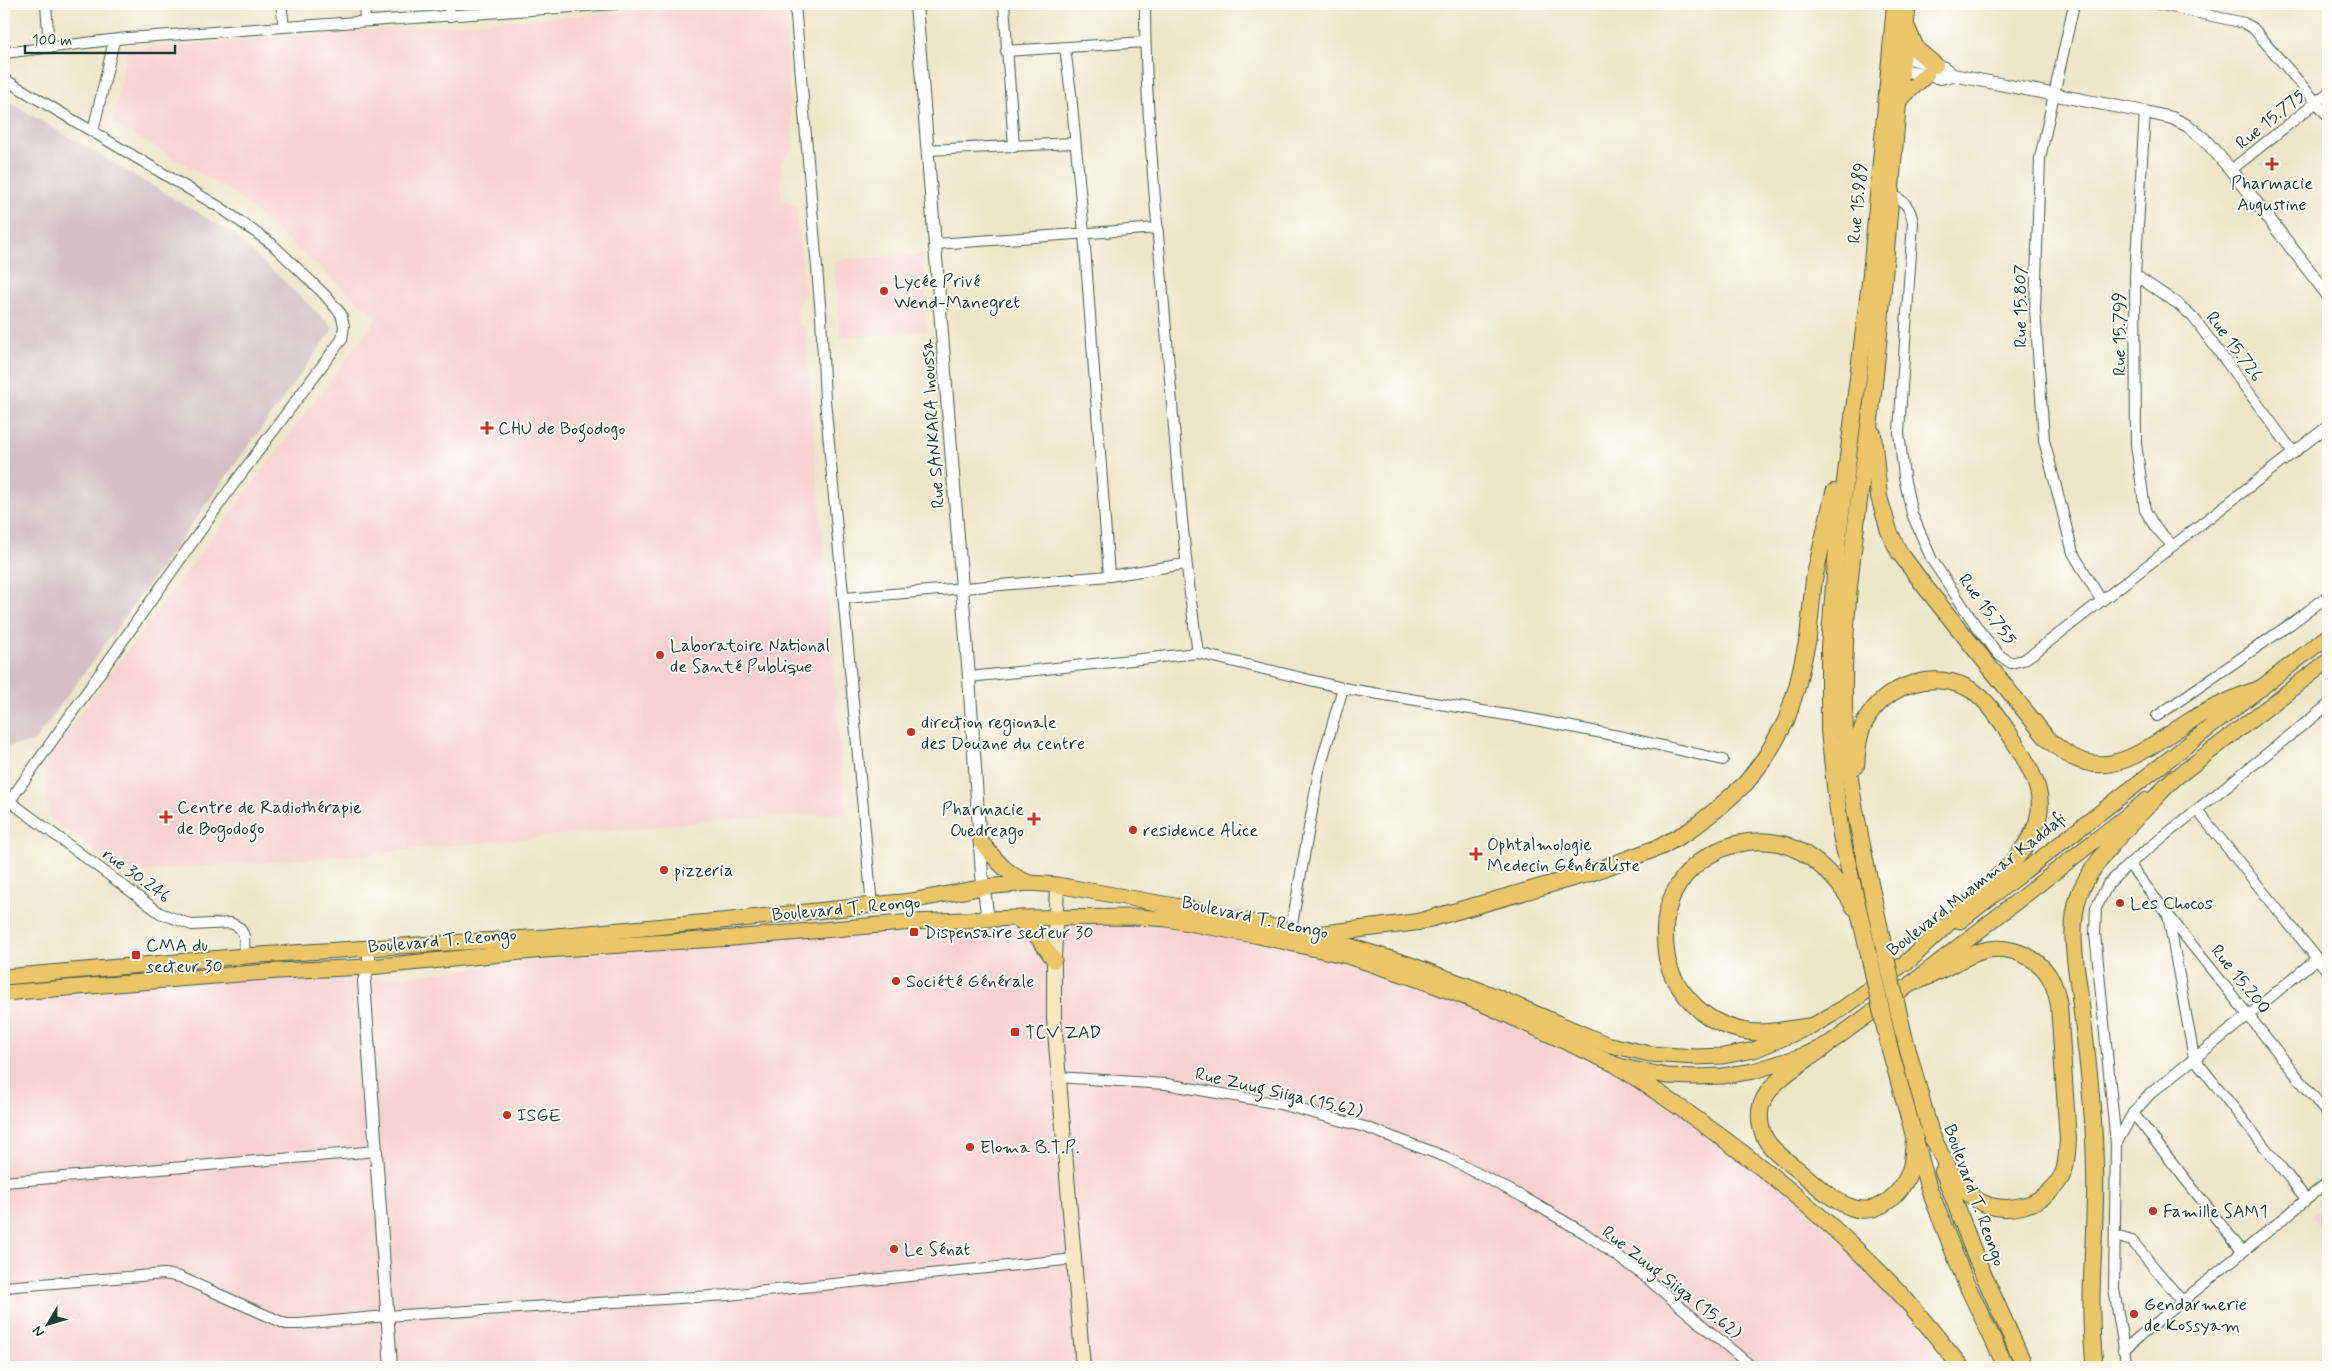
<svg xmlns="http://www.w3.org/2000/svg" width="2332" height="1371" font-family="Mynerve,sans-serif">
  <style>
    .built { fill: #f7d0cf }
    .industrial { fill: #d2bec5 }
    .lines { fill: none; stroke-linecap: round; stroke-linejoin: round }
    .minor-casing { stroke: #3e564a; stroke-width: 12 }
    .tertiary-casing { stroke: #3e564a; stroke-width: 14 }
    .secondary-casing { stroke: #3e564a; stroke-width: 16 }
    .primary-casing { stroke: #3e564a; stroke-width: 17 }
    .trunk-casing { stroke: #3e564a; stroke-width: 18 }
    .minor { stroke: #fff; stroke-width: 10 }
    .tertiary { stroke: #fff; stroke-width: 12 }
    .secondary { stroke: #f7e8c3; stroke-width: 14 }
    .primary { stroke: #ebc669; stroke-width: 15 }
    .trunk { stroke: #ebc669; stroke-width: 16 }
    .trunk-bridge-casing { stroke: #3e564a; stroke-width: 18; stroke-linecap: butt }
    .trunk-bridge { stroke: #ebc669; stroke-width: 16 }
    .poi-dot { fill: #c8321e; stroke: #fdfcf7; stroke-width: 2 }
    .labels { text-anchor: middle; stroke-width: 4; stroke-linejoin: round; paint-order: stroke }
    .street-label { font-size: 18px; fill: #1f3d34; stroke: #fdfcf7 }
    .poi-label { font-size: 18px; fill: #1f3d34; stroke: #fdfcf7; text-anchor: start }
  </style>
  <rect width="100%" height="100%" fill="#fdfcf7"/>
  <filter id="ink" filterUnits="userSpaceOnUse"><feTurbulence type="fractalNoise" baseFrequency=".02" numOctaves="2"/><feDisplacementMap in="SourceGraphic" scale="10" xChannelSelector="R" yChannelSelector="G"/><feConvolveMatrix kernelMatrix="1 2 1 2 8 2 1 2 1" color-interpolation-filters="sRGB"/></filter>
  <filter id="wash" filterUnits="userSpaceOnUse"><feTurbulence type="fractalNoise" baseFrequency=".0096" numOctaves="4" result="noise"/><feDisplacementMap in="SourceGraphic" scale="20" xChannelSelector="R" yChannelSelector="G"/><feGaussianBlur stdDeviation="1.12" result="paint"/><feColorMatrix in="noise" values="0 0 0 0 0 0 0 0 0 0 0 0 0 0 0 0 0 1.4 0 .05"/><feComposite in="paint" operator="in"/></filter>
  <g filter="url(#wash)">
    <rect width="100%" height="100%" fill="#eee6c9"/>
    <g class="built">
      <path d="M730,4H784L793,149L781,162V198L796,206L805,295L797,304L798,325L805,327L846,813L720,820L356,855L127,873L49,817L44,762L377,318L234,193L113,123L127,49Z"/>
      <path d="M923,254L928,331L841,338L834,264L839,260Z"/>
      <path d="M1115,916L1347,956L1618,1066L1806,1202L1961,1367H4V993L278,971L364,981L732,938Z"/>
      <path d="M2328,1204V1238L2312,1216Z"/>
    </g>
    <path class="industrial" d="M4,99L231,232L334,328L34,742L4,747Z"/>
  </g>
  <g filter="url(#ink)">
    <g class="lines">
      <g class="minor-casing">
        <g id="minor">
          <path d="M46,4L49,47"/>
          <path d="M281,4L284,27"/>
          <path d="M364,4L365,20"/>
          <path d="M449,4L450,16"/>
          <path d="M795,4L821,316L825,400L872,906"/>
          <path d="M1004,4L1014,147"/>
          <path d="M1145,4C1145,104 1156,206 1164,306C1174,422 1181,538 1198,653"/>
          <path d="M2074,4L2040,158L2035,309L2044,440L2073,553L2101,600"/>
          <path d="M2158,4L2244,23L2253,28L2328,116"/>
          <path d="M1065,48L1071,94L1084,233L1109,576"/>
          <path d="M1006,51L1145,42"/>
          <path d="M4,53L127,38L615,4"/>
          <path d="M4,79L221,208L272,244L324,294L341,314L344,326L342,339L230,489L9,802"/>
          <path d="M2145,112L2135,275L2136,444L2145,510L2155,527L2172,545"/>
          <path d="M93,131L114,41"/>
          <path d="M927,150L1074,143"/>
          <path d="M2231,170L2328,93"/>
          <path d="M1891,194C1905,201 1910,207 1913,222L1899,432L1904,477L1912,514L1932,560L1979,630L1999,655L2011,663L2023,660L2034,653L2328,426"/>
          <path d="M936,244L1158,228"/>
          <path d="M2135,275L2178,304L2193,317L2294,453"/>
          <path d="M845,598L1109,576L1185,564"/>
          <path d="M969,677L1198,653L1343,688L1531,719L1628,738L1723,760"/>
          <path d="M2157,716L2292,623L2328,596"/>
          <path d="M4,797L160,913L192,925L231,923L240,928L244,936L245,956"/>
          <path d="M2197,810L2328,972"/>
          <path d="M2129,864L2168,915L2328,1115"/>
          <path d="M2168,915L2194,1058L2306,1199"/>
          <path d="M1291,930L1319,771L1343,688"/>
          <path d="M1057,1077L1166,1084L1280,1104L1365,1127L1446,1157L1523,1197L1586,1234L1643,1275L1752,1367"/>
          <path d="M2133,1113L2242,1251"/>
          <path d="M2116,1144L2133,1113L2151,1093L2249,1015L2316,959"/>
          <path d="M4,1182L377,1151"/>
          <path d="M2115,1236L2132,1241L2182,1301"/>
          <path d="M4,1287L164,1274L180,1277L286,1324H299L386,1316L728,1295L1074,1259"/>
          <path d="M2123,1350L2328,1182"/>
          <path d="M2127,1367L2114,1289L2116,1144L2095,933L2096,908L2108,884L2129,864L2328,705"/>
        </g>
      </g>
      <g class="tertiary-casing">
        <g id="tertiary">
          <path d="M916,4L969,677L982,875L988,920"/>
          <path d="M1895,54L1944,68L1953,75"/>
          <path d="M1893,68L1941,78L1953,75L2145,112L2172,118L2188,126L2204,139L2231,170L2328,295"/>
          <path d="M369,947V967L364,981L391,1367"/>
        </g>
      </g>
      <g class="secondary-casing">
        <path id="secondary" d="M1057,885L1054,960V1020L1083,1367"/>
      </g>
      <g class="primary-casing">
        <g id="primary">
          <path d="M2165,786L2328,661"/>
          <path d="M981,842C997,861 1005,873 1029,883"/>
          <path d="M1015,918C1033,928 1042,943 1054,960"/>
          <path d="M1960,921L2328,636"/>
          <path d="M4,977L245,956L545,937L731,920L911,901L984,887L1030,883L1057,885L1186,908L1312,935L1408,964L1490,994L1606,1044L1650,1054L1695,1057L1723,1056L1754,1050L1812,1026L1842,1009L1916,955"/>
          <path d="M4,993L278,971L369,967L544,950L732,938L913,922L1015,918L1139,917L1167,919L1259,936L1347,956L1423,981L1481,1003L1618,1066L1667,1076L1696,1077L1722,1076L1754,1071L1805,1055L1827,1045L1912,983L2147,800"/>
        </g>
      </g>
      <g class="trunk-casing">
        <g id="trunk">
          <path d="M1907,28L1917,50L1935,65"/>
          <path d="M1899,100L1926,75"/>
          <path d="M1873,434L1879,497L1889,531L1899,552L1926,588L2046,737C2104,795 2145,747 2198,716C2218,705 2239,696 2261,688"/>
          <path d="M1856,766C1857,752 1858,735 1865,722C1885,684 1936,668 1973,691C1994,704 2035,770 2039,795C2040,801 2040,808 2039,814C2036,833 2024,848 2012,863L1906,963"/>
          <path d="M1312,935L1418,922L1590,873L1660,847L1689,831L1717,809L1746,783L1767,755L1786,721L1797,687L1808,638L1814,579L1834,492"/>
          <path d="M1883,944C1869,875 1850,804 1845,733C1839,626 1857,518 1871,411C1887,276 1892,139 1908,4"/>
          <path d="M1869,955L1841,835L1836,795L1829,731V647L1838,537L1871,274L1895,4"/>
          <path d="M1912,983C1937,975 1957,959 1982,951C2006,944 2036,955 2049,976C2055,985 2057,995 2059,1005L2068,1140C2067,1151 2067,1161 2064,1171C2050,1207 1999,1220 1970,1195C1951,1180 1940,1151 1929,1130"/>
          <path d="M1812,1026C1794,1028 1768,1034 1751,1032C1720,1028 1698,1014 1680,988C1668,971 1665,955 1665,934C1663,875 1720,832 1778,843C1810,850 1839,879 1854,907"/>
          <path d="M1903,1032L1932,1138"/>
          <path d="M1827,1045C1805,1063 1770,1078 1761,1106C1758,1118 1761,1133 1768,1143C1777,1155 1791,1164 1802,1173C1816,1185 1831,1199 1848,1206C1877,1219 1903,1194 1911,1167C1913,1159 1913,1150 1914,1141"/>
          <path d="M1889,1046L1928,1186L1965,1281L2006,1367"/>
          <path d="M1618,1066C1717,1130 1812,1201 1893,1286C1917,1311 1939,1340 1961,1367"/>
          <path d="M1943,1171L1976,1258L2025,1367"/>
          <path d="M2095,1367C2086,1301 2097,1233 2095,1167C2094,1110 2087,1053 2080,997C2076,964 2068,928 2079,895C2093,857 2146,809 2174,778"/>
        </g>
      </g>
      <use href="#minor" class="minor"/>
      <use href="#tertiary" class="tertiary"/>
      <use href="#secondary" class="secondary"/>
      <use href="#primary" class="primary"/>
      <use href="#trunk" class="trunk"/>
      <g class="trunk-bridge-casing">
        <g id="trunk-bridge">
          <path d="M1883,944L1903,1032"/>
          <path d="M1869,955L1889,1046"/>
        </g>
      </g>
      <use href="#trunk-bridge" class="trunk-bridge"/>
    </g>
  </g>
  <g class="poi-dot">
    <path d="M2269.5 156.5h5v5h5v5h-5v5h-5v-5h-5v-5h5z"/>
    <circle cx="884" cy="291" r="5"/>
    <path d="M484.5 420.5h5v5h5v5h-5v5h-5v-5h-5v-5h5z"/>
    <circle cx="660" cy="655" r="5"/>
    <circle cx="911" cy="732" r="5"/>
    <path d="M163.5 809.5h5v5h5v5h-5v5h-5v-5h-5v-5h5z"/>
    <path d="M1031.5 811.5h5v5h5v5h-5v5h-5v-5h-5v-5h5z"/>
    <circle cx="1133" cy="830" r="5"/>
    <path d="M1473.5 846.5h5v5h5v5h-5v5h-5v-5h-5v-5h5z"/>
    <circle cx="664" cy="870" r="5"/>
    <circle cx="2120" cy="903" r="5"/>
    <rect x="909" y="927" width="10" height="10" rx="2.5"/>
    <rect x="131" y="950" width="10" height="10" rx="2.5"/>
    <circle cx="896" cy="981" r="5"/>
    <rect x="1010" y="1027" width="10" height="10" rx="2.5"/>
    <circle cx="507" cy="1115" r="5"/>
    <circle cx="970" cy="1147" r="5"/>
    <circle cx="2153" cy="1211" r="5"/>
    <circle cx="894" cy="1249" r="5"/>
    <circle cx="2134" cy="1314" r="5"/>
  </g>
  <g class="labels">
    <g class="street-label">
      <text transform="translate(2270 119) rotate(-39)" y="6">Rue 15.775</text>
      <text transform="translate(1857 203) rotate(-85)" y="6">Rue 15.989</text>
      <text transform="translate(2020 306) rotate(-90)" y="6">Rue 15.807</text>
      <text transform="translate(2119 334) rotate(-90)" y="6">Rue 15.799</text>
      <text transform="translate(2235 346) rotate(53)" y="6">Rue 15.726</text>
      <text transform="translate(932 424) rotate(-94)" y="6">Rue SANKARA Inoussa</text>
      <text transform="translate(1988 609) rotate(53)" y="6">Rue 15.755</text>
      <text transform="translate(137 875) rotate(36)" y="6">rue 30.246</text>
      <text transform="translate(1976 884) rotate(-38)" y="6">Boulevard Muammar Kaddafi</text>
      <text transform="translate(846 908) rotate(-5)" y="6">Boulevard T. Reongo</text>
      <text transform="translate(1255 917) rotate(12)" y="6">Boulevard T. Reongo</text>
      <text transform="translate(442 940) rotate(-5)" y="6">Boulevard T. Reongo</text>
      <text transform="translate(2241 979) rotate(51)" y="6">Rue 15.200</text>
      <text transform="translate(1279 1092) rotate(13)" y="6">Rue Zuug Siiga (15.62)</text>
      <text transform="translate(1975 1195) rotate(70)" y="6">Boulevard T. Reongo</text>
      <text transform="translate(1672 1282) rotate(38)" y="6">Rue Zuug Siiga (15.62)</text>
    </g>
    <g class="poi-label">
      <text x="2272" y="189" text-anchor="middle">Pharmacie<tspan x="2272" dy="21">Augustine</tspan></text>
      <text x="894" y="287">Lycée Privé<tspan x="894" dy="21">Wend-Manegret</tspan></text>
      <text x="498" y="434">CHU de Bogodogo</text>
      <text x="670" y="651">Laboratoire National<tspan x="670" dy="21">de Santé Publique</tspan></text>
      <text x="921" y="728">direction regionale<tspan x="921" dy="21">des Douane du centre</tspan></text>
      <text x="177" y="813">Centre de Radiothérapie<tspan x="177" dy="21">de Bogodogo</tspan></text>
      <text x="1024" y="815" text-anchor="end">Pharmacie<tspan x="1024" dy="21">Ouedreago</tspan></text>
      <text x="1143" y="836">residence Alice</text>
      <text x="1487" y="850">Ophtalmologie<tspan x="1487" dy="21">Medecin Généraliste</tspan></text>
      <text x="674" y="876">pizzeria</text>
      <text x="2130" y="909">Les Chocos</text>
      <text x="924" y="938">Dispensaire secteur 30</text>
      <text x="146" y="951">CMA du<tspan x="146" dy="21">secteur 30</tspan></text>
      <text x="906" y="987">Société Générale</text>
      <text x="1025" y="1038">TCV ZAD</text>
      <text x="517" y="1121">ISGE</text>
      <text x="980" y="1153">Eloma B.T.P.</text>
      <text x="2163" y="1217">Famille SAM1</text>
      <text x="904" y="1255">Le Sénat</text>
      <text x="2144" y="1310">Gendarmerie<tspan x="2144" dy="21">de Kossyam</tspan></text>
    </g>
  </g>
  <rect width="2332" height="1371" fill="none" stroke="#fdfcf7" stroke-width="20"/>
  <g transform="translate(48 1324) rotate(232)" stroke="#fdfcf7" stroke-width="4" paint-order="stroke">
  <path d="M0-4L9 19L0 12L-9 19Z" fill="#1f3d34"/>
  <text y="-8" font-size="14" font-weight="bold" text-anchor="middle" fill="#1f3d34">N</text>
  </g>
  <path d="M25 45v8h150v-8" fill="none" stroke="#1f3d34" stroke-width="2.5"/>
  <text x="32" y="45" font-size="15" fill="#1f3d34" stroke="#fdfcf7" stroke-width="4" paint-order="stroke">100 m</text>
</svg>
